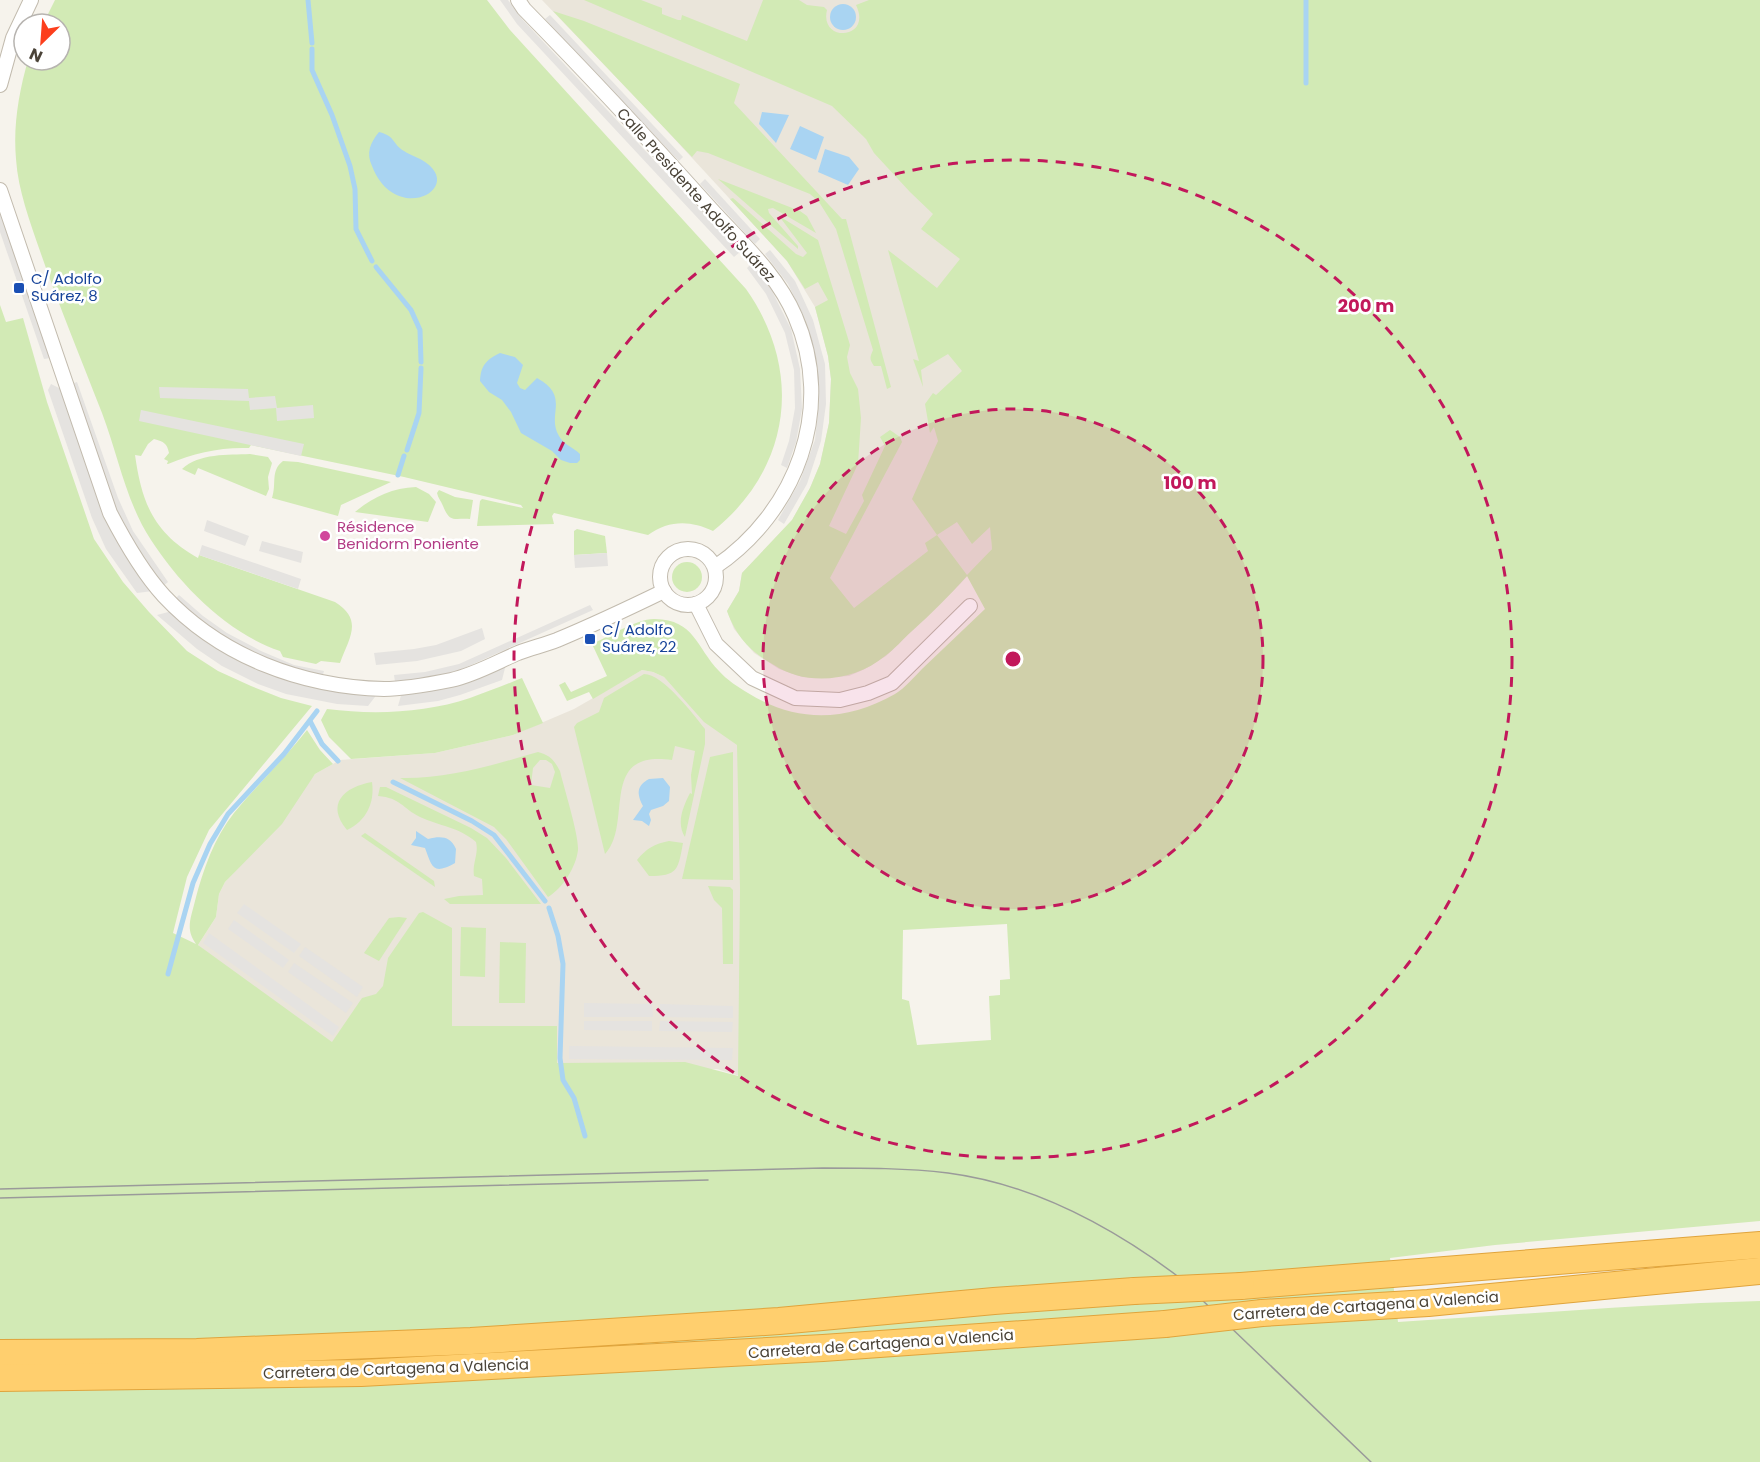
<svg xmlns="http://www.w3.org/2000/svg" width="1760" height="1462" font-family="Poppins,sans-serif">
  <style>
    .residential { fill: #eae5da }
    .green { fill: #d2eab5; fill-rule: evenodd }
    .parking { fill: #e5e3e0 }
    .water { fill: #a9d4f2 }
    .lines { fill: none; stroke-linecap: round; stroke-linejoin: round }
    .stream { stroke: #a9d4f2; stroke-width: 5 }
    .street-casing { stroke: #c2bbae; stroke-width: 16 }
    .highway-casing { stroke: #e0a43c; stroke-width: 28 }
    .street { stroke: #fff; stroke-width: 14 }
    .highway { stroke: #ffcf6e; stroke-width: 26 }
    .tram { stroke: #9a9a9a; stroke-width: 1.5 }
    .highway-bridge-casing { stroke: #e0a43c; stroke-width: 28; stroke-linecap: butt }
    .highway-bridge { stroke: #ffcf6e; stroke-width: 26 }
    .ring { fill: none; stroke: #c2185b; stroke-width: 3; stroke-dasharray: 10 8 }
    .transit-dot { fill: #1a4fb4; stroke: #fff; stroke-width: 2 }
    .hotel-dot { fill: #d1479c; stroke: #fff; stroke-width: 2 }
    .labels { text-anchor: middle; stroke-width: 5; stroke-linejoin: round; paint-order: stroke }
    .street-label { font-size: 15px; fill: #4b4439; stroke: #fff }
    .transit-label { font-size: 15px; fill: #164399; stroke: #fff; text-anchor: start }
    .hotel-label { font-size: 15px; fill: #b23c85; stroke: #fff; text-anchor: start }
    .centre { fill: #c2185b; stroke: #fff; stroke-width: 3 }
    .ring-label { font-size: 18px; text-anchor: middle; font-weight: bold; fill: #c2185b; stroke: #fff; stroke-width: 5; stroke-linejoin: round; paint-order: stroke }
  </style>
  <rect width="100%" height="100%" fill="#f6f3ec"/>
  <g class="residential">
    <path d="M542,0H956L992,549L960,584L886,656L865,669L849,676L821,678L802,677L779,669L754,653L734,629L727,611L739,591L742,573L792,520L810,488L820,464L829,423L831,379L828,356L815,307L787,261L658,121Z"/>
    <path d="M642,670L653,672L664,677L674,688L744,748L762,1083L717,1069L364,1082L198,945L216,917L219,894L225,882L250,855L315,774L340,760L435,753L513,735L574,709Z"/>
  </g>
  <g class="green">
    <path d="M55,0H487L510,30L746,289C804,371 791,469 713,531C690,520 669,520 648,535L554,513L552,516L554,524L477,526L480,501L482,499L523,508L521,505L404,477L251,445L249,448C220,447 194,453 168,464H167L168,461L164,459L169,453C167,443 164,442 154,439L148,444L141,456L135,455C142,504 154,533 198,558L199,555L335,602C364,620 349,638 340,663L321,661L316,664L283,657L280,651C227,633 181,586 151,540C126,502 118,455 102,413C81,359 59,306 40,251C30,222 18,190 16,159C13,125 19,92 28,60H60V24H43Z"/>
    <path d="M584,0H641L662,8V14L678,20H681L682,15L747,41L763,0H799L807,5L824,7L827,10C819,43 873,40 856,5L869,0H1760V1221L1495,1245L1390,1258L1398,1322C1519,1315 1639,1304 1760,1301V1462H0V305L6,322L23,318L47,402L94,539L123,582L149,612L187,651L218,671L251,686L281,698L312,706L209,830L187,877L173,933L196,944C185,929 191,918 195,901C203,870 214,838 234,813C257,785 284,759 307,730L320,750L333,764L315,774L282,824L225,882L219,894L216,917L198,945L332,1042L362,998L376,994L383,986L388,958L419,913L423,912L452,928V1026H557V1063L685,1062L738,1076L740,888L737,745L704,722L664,677L653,672L642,670L593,699L589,692L567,701L559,685L565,682L571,692L607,676L592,644C608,637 638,618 655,619C695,620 696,647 719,671C727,680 738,687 748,693C797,723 845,722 895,694C905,688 914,677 922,669C943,649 964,629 985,609L967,576C950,595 931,614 912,631C903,639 895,649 885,656C855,681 807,687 774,665C750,651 737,638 727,611L739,591L742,573L792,520L810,488L820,464L829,423L831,379L828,356L815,307L828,300L818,282L805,289L787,261L730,199L733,198L796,254L803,257L807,253L779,216L818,240L850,345L847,357L850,373L858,389L861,418L858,464L829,526L846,534L864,501L862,495L885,446L880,437L890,430L900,437L902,442L830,578L854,608L928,551L925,543L937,535L912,499L938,441L934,427L930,433L925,404L933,393L936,395L962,371L948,354L921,370L923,387L913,359L919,361L888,250L937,288L960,259L921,229L933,214L910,192L874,153L866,139L832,106ZM957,522L972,544L990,527L992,549L967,575L937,535ZM1007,924L1010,979L1000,980V995L989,996L991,1040L917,1045L909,1001L902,999L903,930Z"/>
    <path d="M553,11L584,21L740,84L734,103L842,219H846L891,387L887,389L881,366H874C869,359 870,357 873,350L836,229L819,202L810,194L708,153L697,151L692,157Z"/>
    <path d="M718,179L800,211L807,216L816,233L773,208L768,209L769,213L798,246V249Z"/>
    <path d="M250,454L268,457L272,463L268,477L269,489L266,496L198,468L195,475L182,469C199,453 228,455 250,454Z"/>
    <path d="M283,461L298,462L391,482L341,505L338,516L272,498C277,483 270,471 283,461Z"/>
    <path d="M416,487L429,494L436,502L428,522L355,512C373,497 392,488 416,487Z"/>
    <path d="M439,490L455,497L473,500L470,519C453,518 450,523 443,506C441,501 438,498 437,493Z"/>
    <path d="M577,529L605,536L607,553L574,555V531Z"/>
    <circle cx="687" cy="577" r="15"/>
    <path d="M644,674C663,674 693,714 705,729V744L685,837C676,823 683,807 690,793L692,794L691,775L695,751L675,746L672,760C597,749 634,824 605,854L574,727L577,723L599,712L604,698Z"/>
    <path d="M522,678L543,723L513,735L435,753L351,759L329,737L321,720L327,709C374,715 425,713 470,698C487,692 505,685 522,678Z"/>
    <path d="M538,752C550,755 554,760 560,771C564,788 579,835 578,850C576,867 563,888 548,897L506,839L494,827L400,778C448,779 493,765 538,752ZM540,760H546L552,764L555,772L550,788L531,785L533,768Z"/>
    <path d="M733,752V880L682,879L710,757Z"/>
    <path d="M372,782C375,803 366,821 347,830C325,804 344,787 372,782Z"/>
    <path d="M380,787H386L471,828L487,838L506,858L541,904H450L444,899L459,896L483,895L482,879L474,876C472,863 479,854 476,842C459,827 439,826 420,817C402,808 401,798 378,796Z"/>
    <path d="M365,833L434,881L435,887L361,836Z"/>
    <path d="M669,841L683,843C678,870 678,876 649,876L637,860C647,848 654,844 669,841Z"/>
    <path d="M708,886L730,887L733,890V964H723L722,908L714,900Z"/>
    <path d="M399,917L407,918L379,961L364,953L389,918Z"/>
    <path d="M461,927L486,928L485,977L460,976Z"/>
    <path d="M500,942L526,943L525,1003H499Z"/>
  </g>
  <g class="parking">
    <path d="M500,0H508L522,19L740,252L734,257L517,24Z"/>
    <path d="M550,15L683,157L679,161L545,19Z"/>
    <path d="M705,179L760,239L755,244L700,184Z"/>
    <path d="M0,213L28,294L51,358L44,359L0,232Z"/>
    <path d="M770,250L795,281L813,320L825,364L826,404L821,441L807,484L784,524L778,520L800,481L815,440L819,402L817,365L806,321L788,284L765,254Z"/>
    <path d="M751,264L771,289L791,329L800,369L802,409L796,442L787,468L781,465L789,441L795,408L794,370L785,333L766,294L747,268Z"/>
    <path d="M77,382L118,498L133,531L168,582L163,586L126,535L110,498L71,384Z"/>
    <path d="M51,384L63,390L105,512L153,591L137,593L106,549L92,518L48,390Z"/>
    <path d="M159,387L248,389L249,398L275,396L277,408L313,405L314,418L277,421L276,408L250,410L249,401L160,398Z"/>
    <path d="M141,410L304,444L301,456L139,421Z"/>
    <path d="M207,520L249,536L245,546L204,531Z"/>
    <path d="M262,541L303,552L301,563L259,551Z"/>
    <path d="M202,545L301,579L298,589L199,555Z"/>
    <path d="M607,553L608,566L575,568L574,555Z"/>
    <path d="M179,595L203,616L227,633L261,651L294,665L324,671L322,678L293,671L223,639L174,600Z"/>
    <path d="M590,605L593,610L460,670L427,679L395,682L394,675L425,672L459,664Z"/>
    <path d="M172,611L269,673L310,686L341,692L378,693L368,706L337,704L286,694L258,684L222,666L197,649L157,615Z"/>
    <path d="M482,628L485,639L461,651L417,661L376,665L374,653L414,649L436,645Z"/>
    <path d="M506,664L502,680L460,695L438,701L398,706L402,692Z"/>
    <path d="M244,904L301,944L294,953L237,913Z"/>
    <path d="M234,920L289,960L283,968L228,929Z"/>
    <path d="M209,933L339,1027L333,1036L203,943Z"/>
    <path d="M305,947L363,987L357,997L299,956Z"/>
    <path d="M294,963L353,1003L346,1013L288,972Z"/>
    <path d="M584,1003L652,1004L653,1017H584Z"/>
    <path d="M660,1004L733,1006V1018L660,1017Z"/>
    <path d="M584,1021H652V1031L584,1030Z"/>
    <path d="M660,1021L733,1022L732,1032L659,1031Z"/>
    <path d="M569,1046L733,1048L732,1060L569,1059Z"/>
  </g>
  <g class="water">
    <circle cx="843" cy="17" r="13"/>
    <path d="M762,112L789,115L776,143L759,124Z"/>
    <path d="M800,126L824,137L816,160L790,149Z"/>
    <path d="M379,132C396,136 392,144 404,151C410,155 418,157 425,162C465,189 395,226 372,166C366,153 370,143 379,132Z"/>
    <path d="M825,149L849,157L859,169L848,185L818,172Z"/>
    <path d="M500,353L515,357L523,365L517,383L520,388L525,390L537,378C571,397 546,414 559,436C563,444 574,448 580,454V460L577,463H570L561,460L552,451L521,433L511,412L502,400L489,392L480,381C481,365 486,360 500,353Z"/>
    <path d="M663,778L670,787L669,801L663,806L651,810L649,814L651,820L649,826L642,821L633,820L643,806C637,794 636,786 649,779Z"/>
    <path d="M416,831L428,839C441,836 450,836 456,849L455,863C432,876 432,866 425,848L411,845L416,838Z"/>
  </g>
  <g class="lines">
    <g class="stream">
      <path d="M308,0L312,43"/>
      <path d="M1306,0V83"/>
      <path d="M312,49V70L332,115L350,166L355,189L356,229L372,261"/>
      <path d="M376,267L411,310L420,330L421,362"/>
      <path d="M407,450L419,413L421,368"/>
      <path d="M398,475L404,456"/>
      <path d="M310,721L322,744L338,761"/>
      <path d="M393,782L472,821L494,835L545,901"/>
      <path d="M549,908L558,936L563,964L560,1058L563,1080L574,1098L585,1136"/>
      <path d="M168,974L193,883L210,844L228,814L284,754L317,711"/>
    </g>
    <g class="street-casing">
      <g id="street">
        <path d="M518,0L524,9C588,74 650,141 711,209C741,242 777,274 795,316C836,409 796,512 715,567"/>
        <path d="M0,85L13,38L31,0"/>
        <path d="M0,190L110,513C125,542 142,572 164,596C221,657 302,687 384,689C404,689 431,684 451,680C474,675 497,662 518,653C531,648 544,645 557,640C593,625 629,608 664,591"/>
        <circle cx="688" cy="577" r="28"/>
        <path d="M696,604L716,644L752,678L795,698L840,700L868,693L892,683L970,606"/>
      </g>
    </g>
    <g class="highway-casing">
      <g id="highway">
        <path d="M1241,1286L1760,1245"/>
        <path d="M1262,1313L1428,1303L1760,1271"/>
        <path d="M0,1353L197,1352L471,1341L779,1321L994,1301L1134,1291"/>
        <path d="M0,1378L361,1373L823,1348L1165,1324"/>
      </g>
    </g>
    <use href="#street" class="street"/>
    <use href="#highway" class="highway"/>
    <g class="tram">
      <path d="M0,1189L823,1168C865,1168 906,1168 948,1173C1032,1184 1109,1225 1176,1275L1371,1462"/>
      <path d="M0,1198L708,1180"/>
    </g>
    <g class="highway-bridge-casing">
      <g id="highway-bridge">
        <path d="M1134,1291L1241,1286"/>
        <path d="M1165,1324L1262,1313"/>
      </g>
    </g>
    <use href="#highway-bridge" class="highway-bridge"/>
  </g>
  <circle cx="1013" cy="659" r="250" fill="#c2185b" fill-opacity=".12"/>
  <g class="ring">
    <circle cx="1013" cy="659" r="250"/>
    <circle cx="1013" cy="659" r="499"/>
  </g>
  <g class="transit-dot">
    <rect x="13" y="282" width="12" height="12" rx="3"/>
    <rect x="584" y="633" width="12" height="12" rx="3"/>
  </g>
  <circle class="hotel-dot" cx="325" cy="536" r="6"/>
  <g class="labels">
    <g class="street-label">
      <text transform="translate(696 195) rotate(48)" y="5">Calle Presidente Adolfo Suárez</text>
      <text transform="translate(1366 1306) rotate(-4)" y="5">Carretera de Cartagena a Valencia</text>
      <text transform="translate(881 1344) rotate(-4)" y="5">Carretera de Cartagena a Valencia</text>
      <text transform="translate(396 1369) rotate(-2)" y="5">Carretera de Cartagena a Valencia</text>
    </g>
    <g class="transit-label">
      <text x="31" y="284">C/ Adolfo<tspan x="31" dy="17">Suárez, 8</tspan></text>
      <text x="602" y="635">C/ Adolfo<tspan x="602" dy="17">Suárez, 22</tspan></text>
    </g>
    <g class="hotel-label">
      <text x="337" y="532">Résidence<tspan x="337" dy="17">Benidorm Poniente</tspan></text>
    </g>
  </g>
  <circle cx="1013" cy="659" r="9" class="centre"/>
  <g class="ring-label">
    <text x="1366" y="312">200 m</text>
    <text x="1190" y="489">100 m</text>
  </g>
  <g transform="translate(42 42) rotate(205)"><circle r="28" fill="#ffffff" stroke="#b7b4b0" stroke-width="1.5"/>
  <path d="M0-4.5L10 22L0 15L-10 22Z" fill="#fc3f1d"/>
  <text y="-9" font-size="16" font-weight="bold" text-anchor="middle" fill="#4b4439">N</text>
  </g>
</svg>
